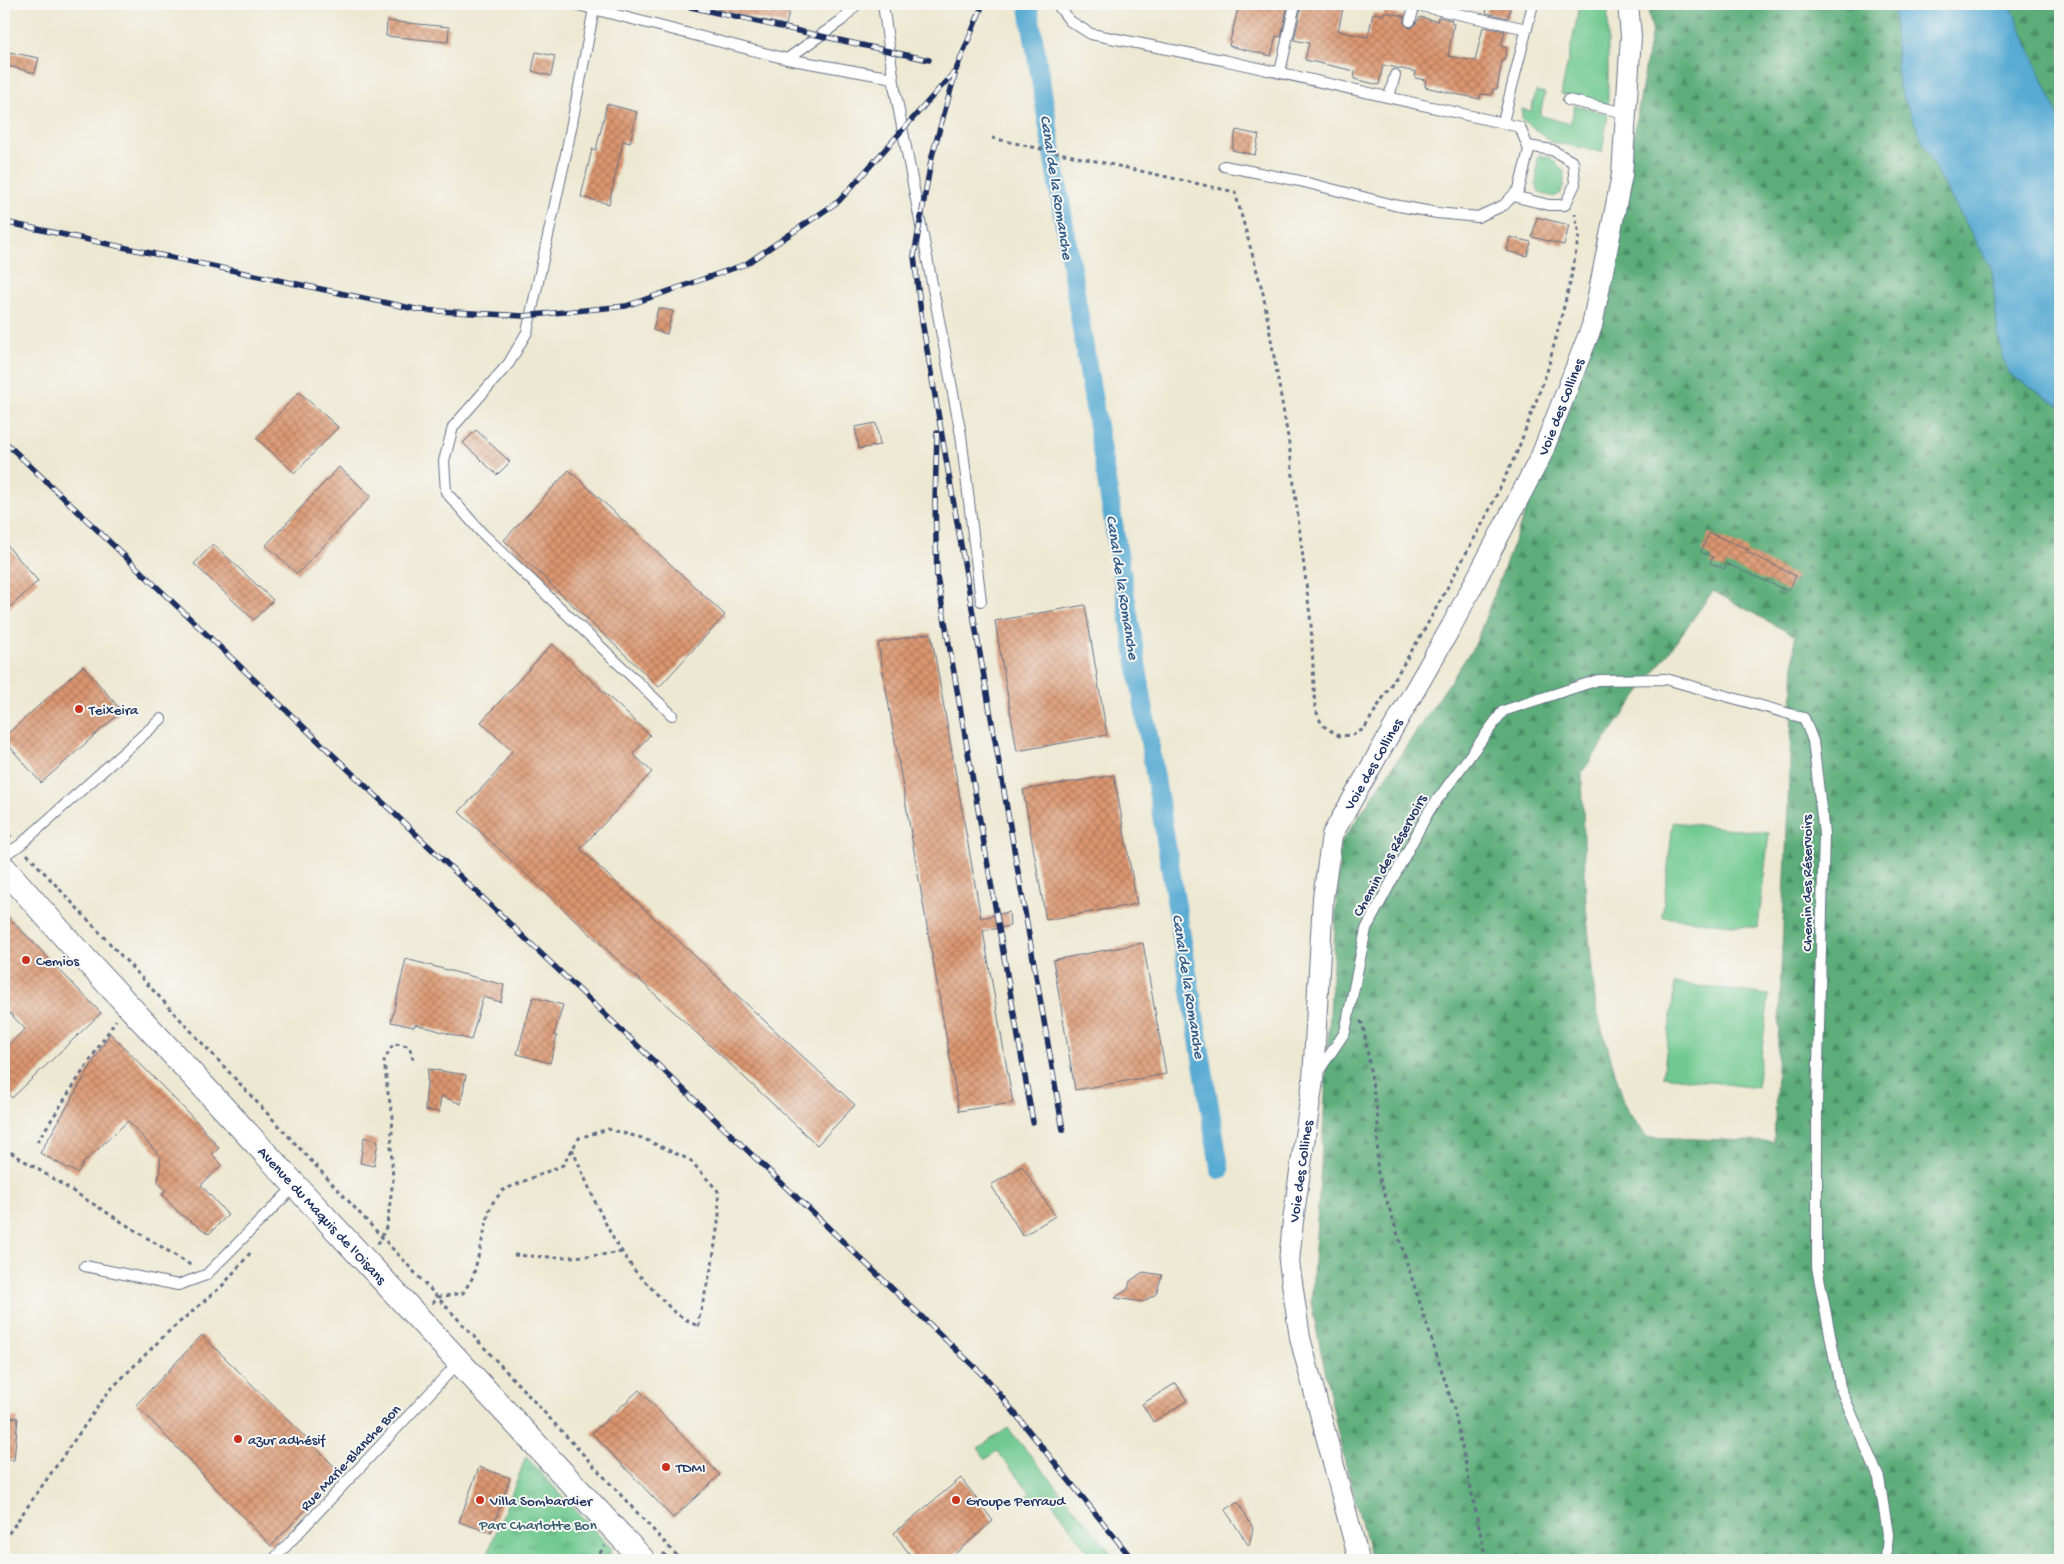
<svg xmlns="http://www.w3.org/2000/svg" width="2064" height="1564" font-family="'Gochi Hand',sans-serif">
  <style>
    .grass { fill: #70c98f; stroke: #467c76 }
    .forest { fill: url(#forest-firs); stroke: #3c6e6c; fill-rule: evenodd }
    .park { fill: url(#park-tufts); stroke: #467c76 }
    .water { fill: #58abd3; stroke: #3a6d98 }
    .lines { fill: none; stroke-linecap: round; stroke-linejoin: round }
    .canal { stroke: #58abd3; stroke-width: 19 }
    .building { fill: url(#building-cross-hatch) }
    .service-casing { stroke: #647086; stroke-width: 12 }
    .minor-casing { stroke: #647086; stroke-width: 22 }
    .tertiary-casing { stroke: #647086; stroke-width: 26 }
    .path { stroke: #647086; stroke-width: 3; stroke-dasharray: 4 4; stroke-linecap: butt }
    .service { stroke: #fff; stroke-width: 10 }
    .minor { stroke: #fff; stroke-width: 20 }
    .tertiary { stroke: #fff; stroke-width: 24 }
    .rail-casing { stroke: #1b2f5e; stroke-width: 5.5 }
    .rail { stroke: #f6f6f2; stroke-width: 4; stroke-dasharray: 11; stroke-linecap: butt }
    .poi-dot { fill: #c8321e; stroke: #f6f6f2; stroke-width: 2 }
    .labels { text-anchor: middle; stroke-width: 4; stroke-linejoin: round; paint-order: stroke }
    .street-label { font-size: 15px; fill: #1b2f5e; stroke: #f6f6f2 }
    .poi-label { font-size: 15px; fill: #1b2f5e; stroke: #f6f6f2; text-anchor: start }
    .park-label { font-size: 15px; fill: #355d6d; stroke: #f6f6f2 }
    .water-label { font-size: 16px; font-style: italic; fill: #305a87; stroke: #f6f6f2 }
  </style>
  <defs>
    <pattern id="forest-firs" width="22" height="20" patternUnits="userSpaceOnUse" patternTransform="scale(1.25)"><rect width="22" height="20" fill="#5cad7a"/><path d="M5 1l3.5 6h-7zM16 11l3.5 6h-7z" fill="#4b8d67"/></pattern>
    <pattern id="park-tufts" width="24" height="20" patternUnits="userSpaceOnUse" patternTransform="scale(1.25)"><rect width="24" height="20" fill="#70c98f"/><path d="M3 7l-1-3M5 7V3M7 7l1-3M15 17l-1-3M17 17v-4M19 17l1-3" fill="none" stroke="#5ba478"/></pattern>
    <pattern id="building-cross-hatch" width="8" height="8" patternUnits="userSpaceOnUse" patternTransform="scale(1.25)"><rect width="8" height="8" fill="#dc966f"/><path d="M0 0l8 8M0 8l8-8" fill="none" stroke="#b27b5e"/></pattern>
  </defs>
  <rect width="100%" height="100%" fill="#f6f6f2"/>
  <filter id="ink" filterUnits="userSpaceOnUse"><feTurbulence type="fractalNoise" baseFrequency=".02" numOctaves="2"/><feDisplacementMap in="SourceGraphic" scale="10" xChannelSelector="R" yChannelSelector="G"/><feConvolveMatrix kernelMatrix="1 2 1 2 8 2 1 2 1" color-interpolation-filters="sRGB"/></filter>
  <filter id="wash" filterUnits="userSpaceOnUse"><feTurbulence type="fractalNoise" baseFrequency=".0096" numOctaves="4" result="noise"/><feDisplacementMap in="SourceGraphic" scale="20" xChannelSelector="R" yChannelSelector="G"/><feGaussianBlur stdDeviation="1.12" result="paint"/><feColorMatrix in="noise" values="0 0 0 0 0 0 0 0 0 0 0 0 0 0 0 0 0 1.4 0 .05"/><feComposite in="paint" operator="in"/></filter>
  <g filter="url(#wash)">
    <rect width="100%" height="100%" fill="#ede8d1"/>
    <g class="grass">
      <path d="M1580,4H1608V105L1561,94Z"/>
      <path d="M1536,91L1545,93L1540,115L1542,116L1570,124L1575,105L1608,114L1602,152L1552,142L1522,119V109L1531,111Z"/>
      <path d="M1538,155L1550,157L1564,171V183L1561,193L1554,197L1539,193L1536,184Z"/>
      <path d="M1673,822L1769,833L1758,928L1662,917Z"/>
      <path d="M1675,983L1769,995L1757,1088L1663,1076Z"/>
      <path d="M1008,1428L1117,1560H1093L1050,1499L1019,1503L1030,1492L997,1451L986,1459L978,1448Z"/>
    </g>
    <g class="forest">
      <path d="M1647,4H1894V12L1936,171L1992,269L1998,336L2008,373L2060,406V1560H1371L1340,1443L1311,1303L1320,1180L1340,844L1475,645L1577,375L1613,256L1652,29ZM1713,591L1795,636L1774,1142L1647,1137L1626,1108L1596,1009L1586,907L1582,772Z"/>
      <path d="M2010,4H2060V120L2055,111Z"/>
    </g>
    <path class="park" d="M526,1457L612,1549L606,1560H485Z"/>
    <path class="water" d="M1894,4H2010L2060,120V406L2008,373L1998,336L1992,269L1936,171L1898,85Z"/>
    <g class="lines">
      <path class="canal" d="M1028,4L1220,1170"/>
    </g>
    <g id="blocks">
      <g class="building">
        <path d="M718,4H791L786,25L718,10Z"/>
        <path d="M1239,4H1288L1281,37L1276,36L1271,56L1229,46Z"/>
        <path d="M1302,4H1344L1338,31L1368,37L1373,13L1384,15V12L1404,16V23L1409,28L1414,26L1420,17L1437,21L1438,17L1452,20L1451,23L1454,24L1448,56L1475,61L1483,27L1505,31L1501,46L1507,48L1504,61H1502L1497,89H1493L1492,95L1481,94L1480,99L1460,95L1425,87L1426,80L1415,78L1416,72L1383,65L1379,85L1354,79L1355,71L1305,60L1309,43L1294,40Z"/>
        <path d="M1488,4H1511L1508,18L1486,13Z"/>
        <path d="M387,21L449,27L448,42L386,36Z"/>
        <path d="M4,51L39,58L35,73L4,65Z"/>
        <path d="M536,52L555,56L551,76L532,71Z"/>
        <path d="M607,104L637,112L630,143L623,141L609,204L581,197L592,149L596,150Z"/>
        <path d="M1236,130L1259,135L1255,155L1232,150Z"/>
        <path d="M1537,217L1569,225L1564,245L1532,237Z"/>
        <path d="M1510,237L1531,242L1527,256L1507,251Z"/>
        <path d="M658,308L673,311L667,334L653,330Z"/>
        <path d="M299,392L338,427L295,473L256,438Z"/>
        <path d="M876,423L880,445L859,449L855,427Z"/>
        <path d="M476,430L510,462L497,475L463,443Z"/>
        <path d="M339,467L371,496L297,574L266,545Z"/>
        <path d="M569,470L725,615L659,687L504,540Z"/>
        <path d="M1709,533L1748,549L1747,552L1796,576L1788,591L1727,564L1724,569L1710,563L1713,557L1701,552Z"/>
        <path d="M4,542L38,581L4,613Z"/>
        <path d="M213,544L273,600L254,620L194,564Z"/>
        <path d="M1085,605L1107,735L1017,751L995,621Z"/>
        <path d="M931,633L981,918L1009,912L1010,926L983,931L1013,1103L959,1111L878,643Z"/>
        <path d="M552,644L650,735L633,754L652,772L580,849L855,1105L817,1145L459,812L496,773L512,751L481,722Z"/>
        <path d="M83,666L122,711L41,783L4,740V737Z"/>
        <path d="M1114,775L1137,904L1046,920L1023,790Z"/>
        <path d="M4,912L101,1013L12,1098L4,1089V1049L25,1029L4,1007Z"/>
        <path d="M1143,943L1166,1074L1075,1090L1053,960Z"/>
        <path d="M406,959L504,985L501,1002L483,997L471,1040L415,1024L414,1027L391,1022Z"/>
        <path d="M533,997L563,1005L554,1035L557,1036L550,1063L517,1054Z"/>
        <path d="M110,1033L200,1125L219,1148L212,1154L222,1165L201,1185L228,1215L209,1234L179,1213L162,1194L166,1191L158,1182L161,1157L128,1121L85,1161L77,1173L40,1153Z"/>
        <path d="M428,1069L466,1075L461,1104L441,1096L439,1112L425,1110Z"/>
        <path d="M364,1137L378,1141L374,1166L360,1163Z"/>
        <path d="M1022,1166L1055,1216L1023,1236L991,1185Z"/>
        <path d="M1143,1272L1162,1275L1156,1294L1143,1302L1115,1298L1128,1289L1130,1281Z"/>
        <path d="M202,1335L341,1473L271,1546L136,1405Z"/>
        <path d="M1176,1383L1187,1401L1153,1422L1142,1404Z"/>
        <path d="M639,1390L720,1475L673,1518L592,1433Z"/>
        <path d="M4,1417L18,1418L14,1460H4Z"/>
        <path d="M479,1467L510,1478L491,1533L459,1522Z"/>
        <path d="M961,1478L993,1521L948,1560H914L894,1533Z"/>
        <path d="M1238,1502L1253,1528L1249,1546L1225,1510Z"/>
      </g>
    </g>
  </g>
  <g filter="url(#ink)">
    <use href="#blocks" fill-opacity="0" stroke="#647086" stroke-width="1"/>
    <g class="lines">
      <g class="service-casing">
        <g id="service">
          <path d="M574,4L787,59L893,78"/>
          <path d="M883,4L895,90L961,435L981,601"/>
          <path d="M1057,4L1070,21L1091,34L1223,60L1520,127L1529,150L1519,189L1504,205L1478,217L1437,213L1394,205L1300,181L1224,166"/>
          <path d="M1412,4L1527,29"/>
          <path d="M594,9L566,154L527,332L509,363L453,427L444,461L446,492L481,532L672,715"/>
          <path d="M1410,21L1415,4"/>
          <path d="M787,59L842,20L857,4"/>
          <path d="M1280,72L1295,4"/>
          <path d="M1389,97L1395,75"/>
          <path d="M1568,100L1626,113"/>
          <path d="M1503,122L1533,4"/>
          <path d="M1513,196L1549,205H1565L1575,184L1573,162L1552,150L1528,146"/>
          <path d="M4,855L20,845L161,719"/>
          <path d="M1316,1075L1345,1032L1366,929L1429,811L1503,711L1598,680L1666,679L1804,718L1813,741L1824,834L1817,1103V1267L1840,1387L1879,1478L1888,1534L1886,1560"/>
          <path d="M85,1266L178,1285L206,1275L295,1186"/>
          <path d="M273,1560L458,1363"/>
        </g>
      </g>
      <g class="minor-casing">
        <g id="minor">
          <path id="s1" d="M1359,1560L1300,1338L1289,1262L1293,1221L1313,1080L1323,898L1332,835L1451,627L1541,456L1592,326L1622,175L1631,36L1628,4"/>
        </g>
      </g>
      <g class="tertiary-casing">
        <g id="tertiary">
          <path id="s2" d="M4,868L73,946L643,1560"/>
        </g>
      </g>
      <g class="path">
        <path d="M992,138L1235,192L1263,293L1289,443L1311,624L1315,708L1322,725L1339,736L1353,735L1364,729L1423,632L1486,517L1517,452L1547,372L1570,283L1579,235L1575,214"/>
        <path d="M4,829L11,837"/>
        <path d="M27,854L681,1560"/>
        <path d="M1360,1021L1363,1024L1378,1119L1377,1170L1454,1409L1486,1560"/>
        <path d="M37,1142L116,1020"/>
        <path d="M4,1148L192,1266"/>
        <path d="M378,1244L387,1225L393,1180L391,1146L393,1117L388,1093L384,1061L393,1044L409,1046L414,1062"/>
        <path d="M514,1255C551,1258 585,1258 622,1252"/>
        <path d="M432,1303L439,1297L463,1293L473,1277L491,1205L503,1190L563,1165L579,1138L608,1129L642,1138L690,1160L718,1191L719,1216L712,1265L699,1318V1327L675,1313L635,1271L614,1240L597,1206L572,1149"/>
        <path d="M4,1540L109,1391L167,1333L223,1285L251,1252"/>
        <path d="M663,1553L669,1560"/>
        <path d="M595,1560L605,1546"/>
      </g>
      <use href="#service" class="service"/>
      <use href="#minor" class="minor"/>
      <use href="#tertiary" class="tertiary"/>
      <g class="rail-casing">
        <g id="rail">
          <path d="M677,4L929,60"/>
          <path d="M955,75L932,156L914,256L922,321L1063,1130"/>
          <path d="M4,222L420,310L523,316L626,306L746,264L839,201L956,70L983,4"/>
          <path d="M937,433L935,501L937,576L1033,1122"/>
          <path d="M4,441L988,1380L1133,1560"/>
        </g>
      </g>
      <use href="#rail" class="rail"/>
    </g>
  </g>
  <g class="poi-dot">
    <circle cx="79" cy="709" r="5"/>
    <circle cx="26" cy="960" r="5"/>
    <circle cx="238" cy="1439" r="5"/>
    <circle cx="666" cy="1467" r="5"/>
    <circle cx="480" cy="1500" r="5"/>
    <circle cx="956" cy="1500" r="5"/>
  </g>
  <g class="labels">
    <g class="street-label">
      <text dy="5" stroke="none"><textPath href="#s1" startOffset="1222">Voie des Collines</textPath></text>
      <text dy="5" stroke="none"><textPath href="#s1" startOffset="818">Voie des Collines</textPath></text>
      <text transform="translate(1389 855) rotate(-61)" y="5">Chemin des Réservoirs</text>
      <text transform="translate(1806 883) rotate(-90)" y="5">Chemin des Réservoirs</text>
      <text dy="5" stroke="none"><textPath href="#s1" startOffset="398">Voie des Collines</textPath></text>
      <text dy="5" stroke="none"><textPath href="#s2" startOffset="471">Avenue du Maquis de l'Oisans</textPath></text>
      <text transform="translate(350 1457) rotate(-47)" y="5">Rue Marie-Blanche Bon</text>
    </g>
    <g class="poi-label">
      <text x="89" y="714">Teixeira</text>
      <text x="36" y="965">Cemios</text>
      <text x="248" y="1444">azur adhésif</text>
      <text x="676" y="1472">TDMI</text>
      <text x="490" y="1505">Villa Sombardier</text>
      <text x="966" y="1505">Groupe Perraud</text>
    </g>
    <g class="park-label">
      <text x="538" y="1529">Parc Charlotte Bon</text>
    </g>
    <g class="water-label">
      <text transform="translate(1058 187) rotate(81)" y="6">Canal de la Romanche</text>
      <text transform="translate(1124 587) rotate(81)" y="6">Canal de la Romanche</text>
      <text transform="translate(1190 986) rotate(81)" y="6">Canal de la Romanche</text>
    </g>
  </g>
  <rect width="2064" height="1564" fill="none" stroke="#f6f6f2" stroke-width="20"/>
</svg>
